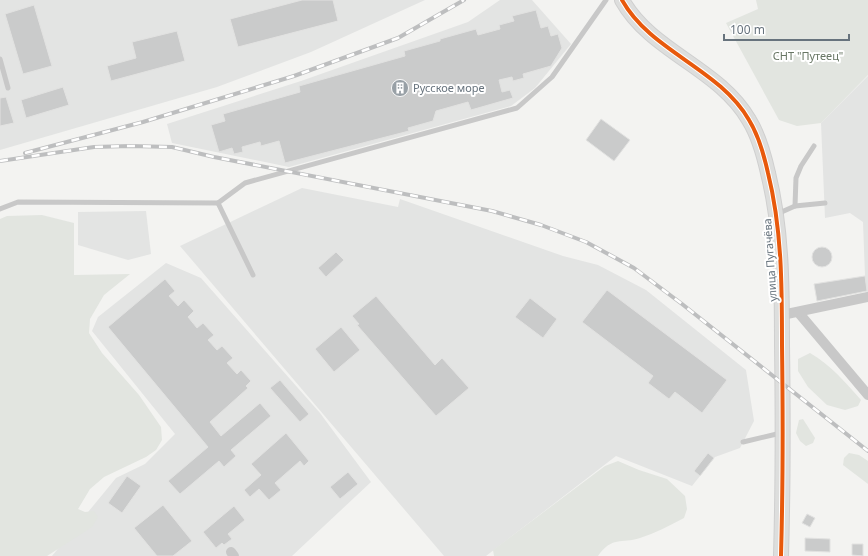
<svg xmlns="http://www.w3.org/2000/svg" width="868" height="556" font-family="'Noto Sans',sans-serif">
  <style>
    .built { fill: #e3e4e3 }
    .green { fill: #e2e5e0 }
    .building { fill: #cacbcb; stroke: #e2e2e1 }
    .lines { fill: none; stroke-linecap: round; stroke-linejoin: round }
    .secondary-casing { stroke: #cfcfcf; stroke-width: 16 }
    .lane { stroke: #c8c8c8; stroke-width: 5 }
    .street { stroke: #c8c8c8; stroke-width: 10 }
    .secondary { stroke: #dddedd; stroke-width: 14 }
    .rail-casing { stroke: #bdbebf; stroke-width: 4 }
    .rail { stroke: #fff; stroke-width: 2.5; stroke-dasharray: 8; stroke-linecap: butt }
    .cycleway-casing { stroke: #fff; stroke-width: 6 }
    .cycleway { stroke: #e8590c; stroke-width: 4 }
    .labels { text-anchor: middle; stroke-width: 4; stroke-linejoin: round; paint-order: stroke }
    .park-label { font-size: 11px; fill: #687664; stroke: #fff }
    .poi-label { font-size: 11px; fill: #67737d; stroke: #fff; text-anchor: start }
    .street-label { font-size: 11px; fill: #67737d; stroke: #fff }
  </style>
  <rect width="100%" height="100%" fill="#f3f3f1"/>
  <g class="built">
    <path d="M0,0H425L311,52L217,87L0,150Z"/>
    <path d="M500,0H532L571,44L535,88L511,106L289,167L172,143L167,124L301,81L468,22Z"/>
    <path d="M868,76V292H867L865,276L863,222L850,213L825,218L821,123Z"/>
    <path d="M302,188L398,207L400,199L563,256L598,265L646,290L746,370L754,421L740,448L715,457L692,486L616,456L486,556H444L180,246Z"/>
    <path d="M146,211L151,254L128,260L78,245V212Z"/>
    <path d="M166,263L201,278L320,413L371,482L292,556H52L116,478L145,464L175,434L92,331L98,317Z"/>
  </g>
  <g class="green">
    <path d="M756,0H868V75L821,123L797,126L779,120L726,23L758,9Z"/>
    <path d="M42,215L74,223V275L130,274L104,295L90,319L89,333L102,353L139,395L161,427L162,440L156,450L146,457L104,477L90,489L78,509L85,512L94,511L98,517L92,527L47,556H0V219L7,216Z"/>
    <path d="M810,353C831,365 845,382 861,400L858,406L845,410L827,405L808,387L798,371V359Z"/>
    <path d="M803,419L815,438L813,443L806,446L800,441L796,433L799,420Z"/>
    <path d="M849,453L859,455L868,461V484L843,465L844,458Z"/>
    <path d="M618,461L639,470L667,479L685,496L687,509L684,518C669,526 655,533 640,538C621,544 612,536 598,556H494L493,550L605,466Z"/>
  </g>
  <g class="building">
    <path d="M302,0H333L338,21L238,47L230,19Z"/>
    <path d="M34,5L52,66L23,74L5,14Z"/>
    <path d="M536,10L541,28L548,26L551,36L558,34L562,48L551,66L523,74L524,78L513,81L512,77L499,80L502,92L510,90L513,98L471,110L468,102L436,111L433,121L408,128L409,131L285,163L279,141L261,146L260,142L242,147L243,152L234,154L232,148L219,152L211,125L225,121L223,114L300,92L299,86L405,56L404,51L440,41V39L476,29L478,35L500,29L499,25L514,21L512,16Z"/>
    <path d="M177,31L185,61L111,81L107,66L136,58L132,42Z"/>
    <path d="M63,87L69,105L26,118L21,100Z"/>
    <path d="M6,97L14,123L0,126V98Z"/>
    <path d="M601,119L630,140L614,161L586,140Z"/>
    <circle cx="822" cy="257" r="10"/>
    <path d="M336,252L344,260L326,277L318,268Z"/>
    <path d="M865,276L867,291L817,301L814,284Z"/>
    <path d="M165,279L175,291L169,296L178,306L184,300L194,311L188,317L197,328L203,323L214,335L208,340L217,350L222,346L233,358L227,363L237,374L241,370L251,381L246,386L248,388L210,422L221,436L260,403L271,416L231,450L236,456L224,467L219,461L180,494L168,481L208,447L108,327Z"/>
    <path d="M607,290L727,380L702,413L675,392L669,399L648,383L653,376L582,322Z"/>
    <path d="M376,296L435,365L442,358L469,388L436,416L357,325L359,324L352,316Z"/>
    <path d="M530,298L557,319L543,338L515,317Z"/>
    <path d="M341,327L360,350L334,372L315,349Z"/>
    <path d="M280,380L309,414L300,422L270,388Z"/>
    <path d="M286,433L309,461L304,466L300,461L275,483L281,490L269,500L259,489L250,497L244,490L261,475L251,464Z"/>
    <path d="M708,453L714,458L700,476L694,471Z"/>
    <path d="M348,472L358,484L340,499L330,487Z"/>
    <path d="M127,476L141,486L122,513L108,503Z"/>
    <path d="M163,505L192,541L173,556H157L134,528Z"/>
    <path d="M234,506L245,520L228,534L232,539L224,545L222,543L216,548L203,532Z"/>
    <path d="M807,514L815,518L810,527L802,523Z"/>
    <path d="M805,538L830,539V552L805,551Z"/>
    <path d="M852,544H863V556L852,555Z"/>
  </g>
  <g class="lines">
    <g class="secondary-casing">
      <path id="secondary" d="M622,0C651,52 719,68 749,120C759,136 764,155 768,173C782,229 782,287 782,345C783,416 783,486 781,556"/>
    </g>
    <g class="lane">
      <path d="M0,59L8,88"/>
      <path d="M795,206L825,203"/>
      <path d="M0,209L18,202L218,203"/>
      <path d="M777,214L795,206L796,178L801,166L814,146"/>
      <path d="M253,275L218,203L245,183L517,108L552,77L606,0"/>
      <path d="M743,442L781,433"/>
    </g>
    <g class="street">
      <path d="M798,312L868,395"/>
      <path d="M782,315L868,297"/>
      <path d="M231,552L234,556"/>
    </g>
    <use href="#secondary" class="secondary"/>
    <g class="rail-casing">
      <g id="rail">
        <path d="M25,153L143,122L294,76L398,38L464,0"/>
        <path d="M0,161L94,147L130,146L172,147L214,157L492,211L541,225L586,242L634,268L682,304L868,451"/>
      </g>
    </g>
    <use href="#rail" class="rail"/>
    <g class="cycleway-casing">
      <path id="cycleway" d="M622,0C651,52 719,68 749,120C759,136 764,155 768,173C782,229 782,287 782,345C783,416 783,486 781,556"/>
    </g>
    <use href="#cycleway" class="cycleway"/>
  </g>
  <defs>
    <g id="building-disc" transform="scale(0.9)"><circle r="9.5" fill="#98a0a6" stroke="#fff"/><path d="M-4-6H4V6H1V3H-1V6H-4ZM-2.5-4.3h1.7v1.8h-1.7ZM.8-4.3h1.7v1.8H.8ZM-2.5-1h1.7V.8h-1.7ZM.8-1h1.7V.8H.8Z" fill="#fff"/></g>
  </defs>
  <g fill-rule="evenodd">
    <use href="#building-disc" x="400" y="88"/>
  </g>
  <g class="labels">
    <g class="park-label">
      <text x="808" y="60">СНТ "Путеец"</text>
    </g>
    <g class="poi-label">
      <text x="413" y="92">Русское море</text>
    </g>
    <g class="street-label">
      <text transform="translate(770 260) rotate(-94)" y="4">улица Пугачёва</text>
    </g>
  </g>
  <path d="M724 34v6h125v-6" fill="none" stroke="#67737d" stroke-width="2"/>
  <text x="730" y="34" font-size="12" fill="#67737d" stroke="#ffffff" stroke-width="3" paint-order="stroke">100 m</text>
</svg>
